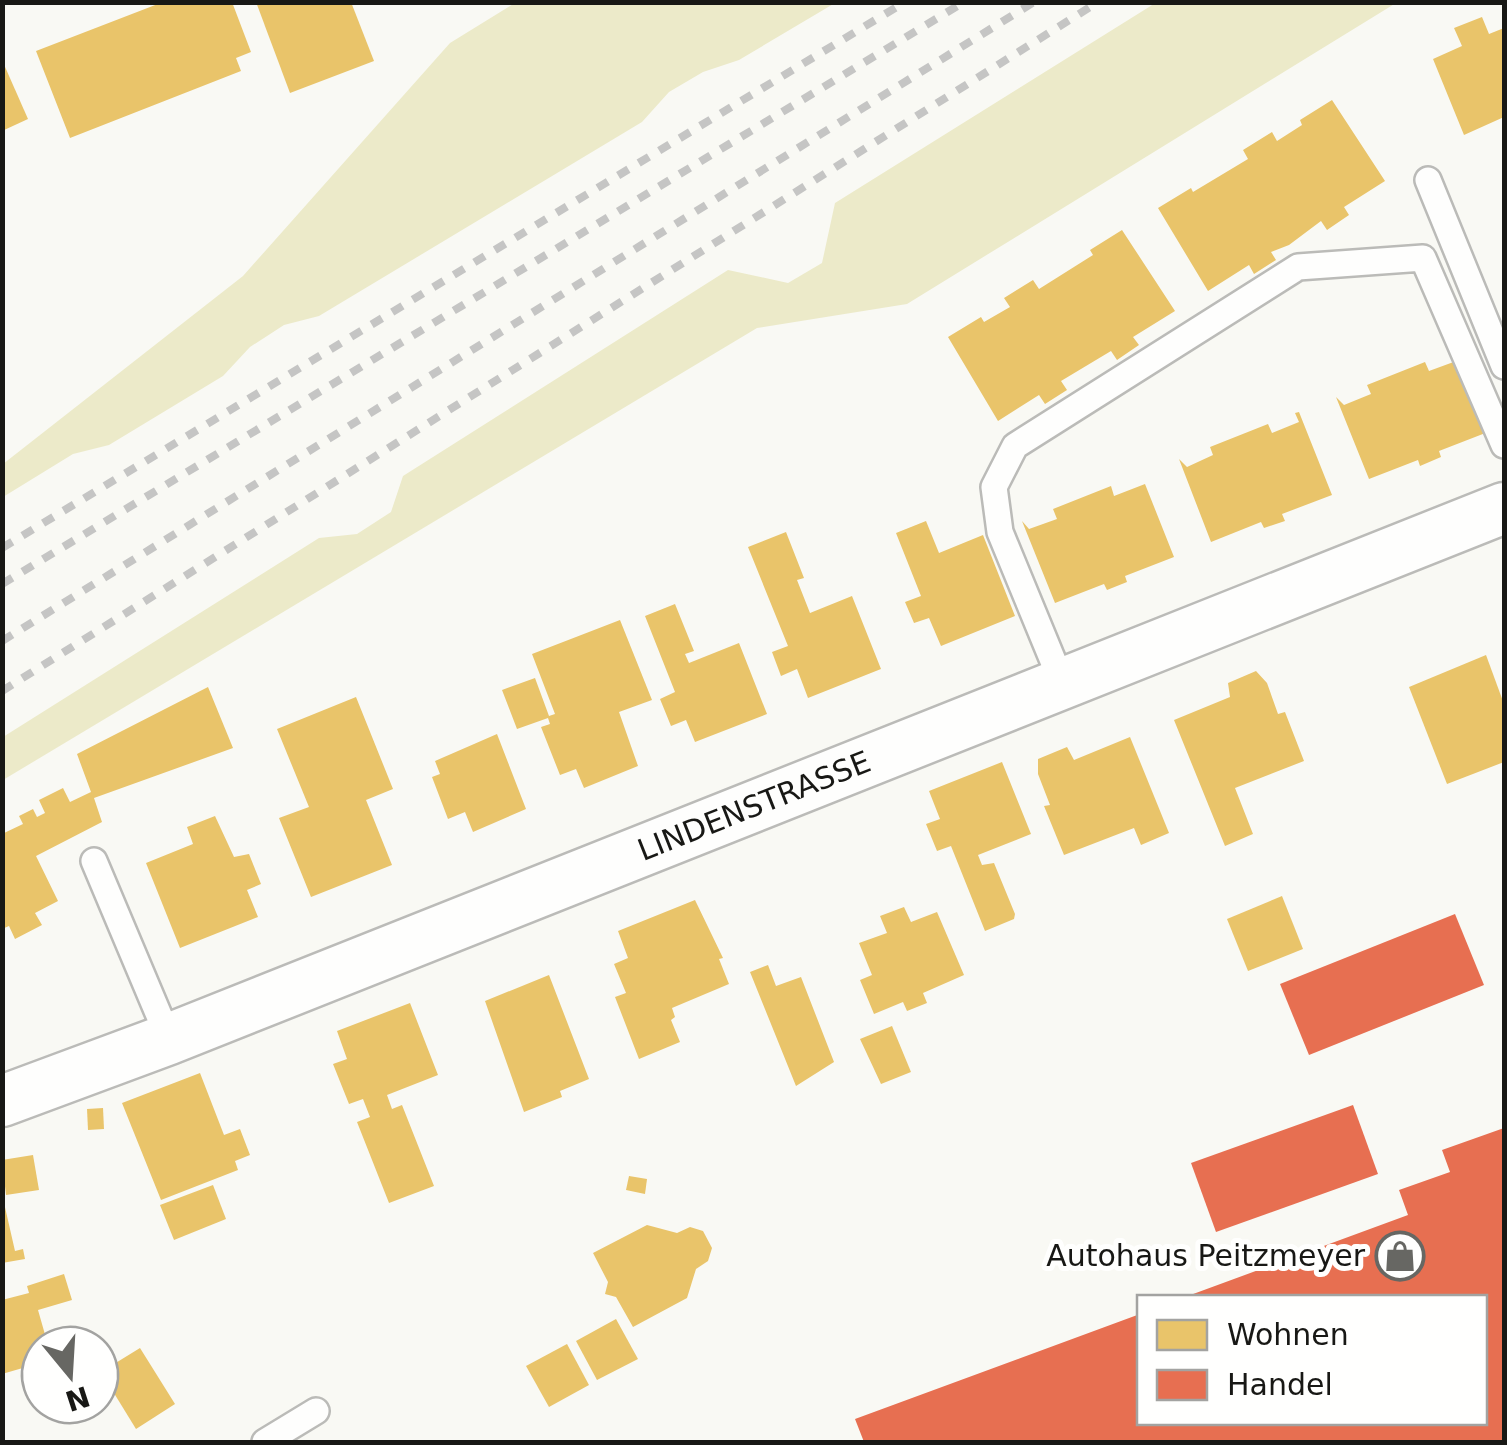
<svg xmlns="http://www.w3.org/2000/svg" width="1507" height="1445" font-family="'DejaVu Sans',sans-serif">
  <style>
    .green { fill: #eceac9 }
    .homes { fill: #e9c46a }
    .shops { fill: #e76f51 }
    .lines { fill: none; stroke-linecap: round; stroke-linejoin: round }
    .lane-casing { stroke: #bbbbb8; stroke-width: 30 }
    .street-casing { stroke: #bbbbb8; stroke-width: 55 }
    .lane { stroke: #fefefd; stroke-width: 25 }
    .street { stroke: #fefefd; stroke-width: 50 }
    .rail { stroke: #c5c5c4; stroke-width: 8; stroke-dasharray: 12 12; stroke-linecap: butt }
    .labels { text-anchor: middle; stroke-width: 10; stroke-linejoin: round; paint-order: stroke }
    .street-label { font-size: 30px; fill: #181815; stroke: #fffffe }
    .poi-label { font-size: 30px; fill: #181815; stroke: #fffffe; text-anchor: end }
  </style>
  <rect width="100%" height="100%" fill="#f9f9f4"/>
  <g class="green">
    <path d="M1157,2L1396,3L907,304L757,328L3,780V737L319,538L357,534L391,512L403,476L728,270L788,283L822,263L835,203Z"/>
    <path d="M515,3H835L739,60L703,72L669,92L642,122L319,316L284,325L250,347L223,376L109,445L73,454L3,497V464L243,276L450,43Z"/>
  </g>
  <g class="homes">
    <path d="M163,2H232L251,52L236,58L241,71L70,138L36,51Z"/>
    <path d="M256,2H351L374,61L290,93Z"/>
    <path d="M1482,17L1489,34L1504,28V117L1464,135L1433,59L1462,46L1454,28Z"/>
    <path d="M2,60L28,119L2,131Z"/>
    <path d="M1332,100L1385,181L1344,207L1349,215L1327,230L1321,221L1289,245L1271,252L1276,260L1254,274L1249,265L1208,291L1158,208L1191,188L1193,192L1248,159L1243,150L1272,132L1277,141L1302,125L1300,120Z"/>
    <path d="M1122,230L1175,311L1133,337L1139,345L1117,360L1111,351L1061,381L1067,390L1045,404L1039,395L998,421L948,337L981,317L984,322L1010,307L1004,298L1033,280L1039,289L1093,255L1090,250Z"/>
    <path d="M1459,360L1488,432L1439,451L1441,457L1420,466L1418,460L1369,479L1336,397L1344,405L1371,394L1367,385L1425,362L1429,371Z"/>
    <path d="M1299,412L1332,495L1282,514L1285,521L1264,528L1261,522L1211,542L1179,459L1187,467L1213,455L1210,447L1268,424L1272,433L1299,422L1295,413Z"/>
    <path d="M1145,484L1174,557L1125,576L1127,582L1107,590L1104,584L1055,603L1022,521L1029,529L1057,519L1053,509L1111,486L1114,496Z"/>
    <path d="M926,521L939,553L983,535L1015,616L941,646L929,618L914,623L905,602L921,596L896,533Z"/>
    <path d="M786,532L804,578L797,580L810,613L852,596L881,669L808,698L797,669L781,676L772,652L788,646L748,547Z"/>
    <path d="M675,604L694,651L685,654L689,663L739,643L767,714L695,742L686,720L671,726L660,699L675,692L645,616Z"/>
    <path d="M620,620L652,700L619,712L638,766L584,788L576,769L560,775L541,727L550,724L548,718L517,729L502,690L535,678L549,716L555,714L532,654Z"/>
    <path d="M1486,655L1504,704V762L1447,784L1409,687Z"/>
    <path d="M1256,671L1267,683L1278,714L1285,712L1304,761L1235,788L1253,834L1225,846L1174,720L1230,697L1228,683Z"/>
    <path d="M208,687L233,748L94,798L102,822L36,856L58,901L35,913L42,925L15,939L9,926L2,929V834L23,824L19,816L33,809L37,817L45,813L39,800L63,788L70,802L91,792L77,754Z"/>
    <path d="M356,697L393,789L366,800L392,865L311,897L279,818L309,807L277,729Z"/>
    <path d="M497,734L526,809L473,832L465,812L448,819L432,777L440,774L435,761Z"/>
    <path d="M1130,737L1169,833L1141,845L1134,828L1064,855L1044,806L1050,805L1038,774V759L1067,747L1074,760Z"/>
    <path d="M1002,762L1031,834L978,855L982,865L994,863L1015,914L1014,919L985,931L951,846L937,851L926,824L940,819L929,791Z"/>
    <path d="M215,816L234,857L249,854L261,884L247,890L258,917L180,948L146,863L193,844L187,827Z"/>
    <path d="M1282,896L1303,949L1248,971L1227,919Z"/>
    <path d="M695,900L723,958L719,959L729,984L672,1008L675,1017L671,1020L680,1042L639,1059L615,997L626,993L614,964L628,958L618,931Z"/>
    <path d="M904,907L911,922L937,912L964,975L923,993L927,1003L907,1011L903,1002L874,1014L860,980L872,975L859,943L887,933L880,916Z"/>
    <path d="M768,965L776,986L801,977L834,1062L796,1086L750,972Z"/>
    <path d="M549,975L589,1079L560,1091L562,1097L524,1112L485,1001Z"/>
    <path d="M410,1003L438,1075L387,1095L392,1109L402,1105L434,1186L389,1203L357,1122L370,1117L363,1099L349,1104L333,1064L347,1059L337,1031Z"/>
    <path d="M892,1026L911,1072L881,1084L860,1039Z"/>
    <path d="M200,1073L224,1135L240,1129L250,1155L235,1161L238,1170L161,1200L122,1103Z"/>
    <path d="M103,1108L104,1129L88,1130L87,1109Z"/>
    <path d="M33,1155L39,1190L6,1195L2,1160Z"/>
    <path d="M629,1176L647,1179L645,1194L626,1190Z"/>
    <path d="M213,1185L226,1219L174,1240L160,1205Z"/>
    <path d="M2,1194L15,1251L23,1249L25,1259L2,1263Z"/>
    <path d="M647,1225L677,1233L690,1227L703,1231L712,1248L708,1261L696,1269L687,1298L633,1327L616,1297L605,1294L608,1282L593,1253Z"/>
    <path d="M64,1274L72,1300L38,1310L48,1345H40V1363L2,1374V1300L29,1293L27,1286Z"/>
    <path d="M616,1319L638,1359L597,1380L576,1341Z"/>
    <path d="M567,1344L589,1385L549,1407L526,1366Z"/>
    <path d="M140,1348L175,1404L136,1429L101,1372Z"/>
  </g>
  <g class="shops">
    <path d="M1455,914L1484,985L1309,1055L1280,984Z"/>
    <path d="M1353,1105L1378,1174L1216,1232L1191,1163Z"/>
    <path d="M1504,1128V1442H864L855,1419L1140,1314V1422H1484V1298L1185,1297L1408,1215L1399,1190L1450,1172L1442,1150Z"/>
  </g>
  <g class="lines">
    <g class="lane-casing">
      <g id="lane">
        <path d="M1428,180L1504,366"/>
        <path d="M1063,685L1000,532L994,487L1015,446L1298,267L1423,258L1504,445"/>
        <path d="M94,861L169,1039"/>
        <path d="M265,1442L316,1411"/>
      </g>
    </g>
    <g class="street-casing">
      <g id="street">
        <path id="s1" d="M2,1101L169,1039L1504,508"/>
      </g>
    </g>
    <use href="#lane" class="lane"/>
    <use href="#street" class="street"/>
    <g class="rail">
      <path d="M2,548L905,2"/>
      <path d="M2,584L964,2"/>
      <path d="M2,641L1034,2"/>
      <path d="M2,691L1098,2"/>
    </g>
  </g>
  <defs>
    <g id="shop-ring" transform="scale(2.5)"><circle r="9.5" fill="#fffffe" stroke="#676763" stroke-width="1.5"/><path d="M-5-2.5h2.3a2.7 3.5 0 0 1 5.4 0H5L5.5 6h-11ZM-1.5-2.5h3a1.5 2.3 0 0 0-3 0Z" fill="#676763"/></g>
  </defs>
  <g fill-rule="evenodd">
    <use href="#shop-ring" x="1400" y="1256"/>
  </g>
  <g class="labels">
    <g class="street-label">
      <text dy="10" stroke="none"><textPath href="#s1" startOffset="808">LINDENSTRASSE</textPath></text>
    </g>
    <g class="poi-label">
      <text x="1365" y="1266">Autohaus Peitzmeyer</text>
    </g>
  </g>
  <rect width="1507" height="1445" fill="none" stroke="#181815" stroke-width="10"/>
  <rect x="1137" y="1295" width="350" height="130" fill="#fffffe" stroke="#a3a3a1" stroke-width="2.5"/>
  <rect x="1157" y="1320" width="50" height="30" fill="#e9c46a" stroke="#a3a3a1" stroke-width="2.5"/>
  <text x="1227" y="1345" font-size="30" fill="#181815">Wohnen</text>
  <rect x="1157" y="1370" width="50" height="30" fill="#e76f51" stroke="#a3a3a1" stroke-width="2.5"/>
  <text x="1227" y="1395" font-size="30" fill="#181815">Handel</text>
  <g transform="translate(70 1375) rotate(162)"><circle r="48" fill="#fffffe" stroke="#a3a3a1" stroke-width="2.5"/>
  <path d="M0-8L18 38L0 25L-18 38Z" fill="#676763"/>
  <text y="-15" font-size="28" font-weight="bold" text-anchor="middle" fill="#181815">N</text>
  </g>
</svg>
